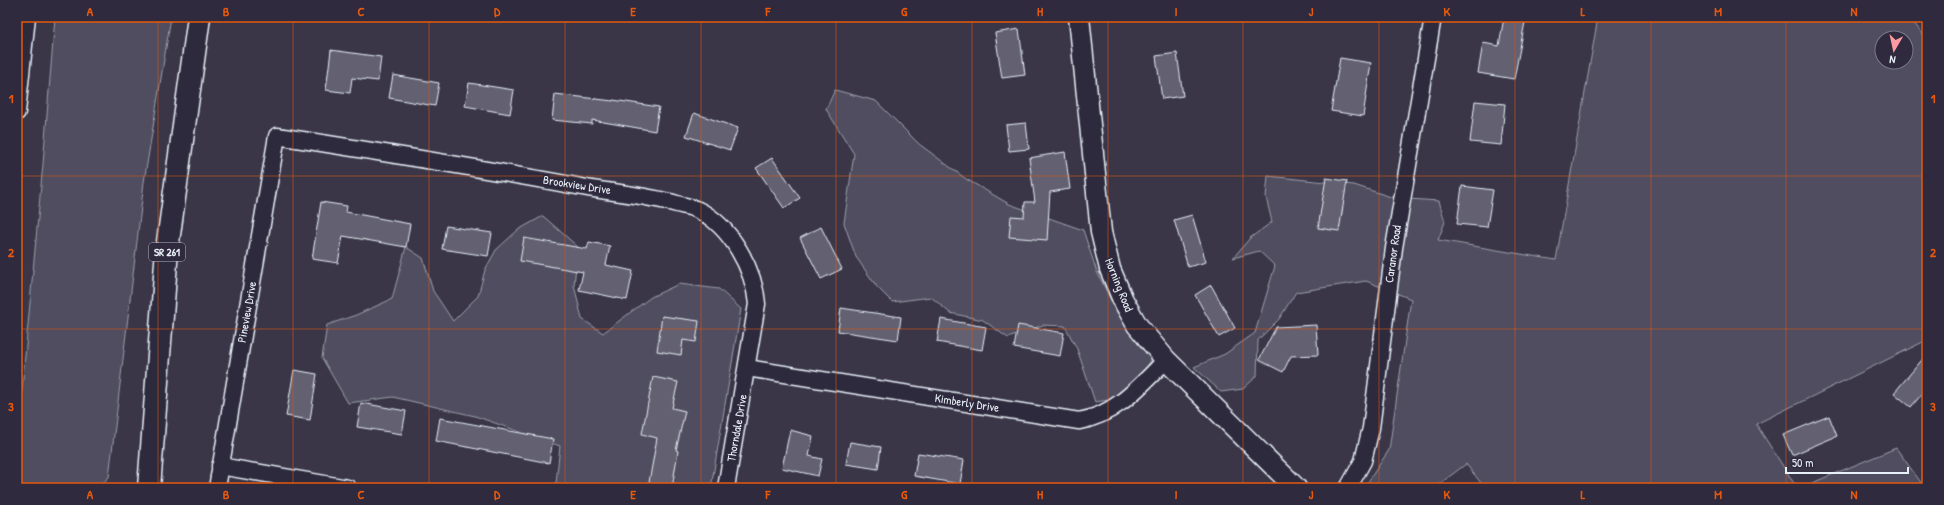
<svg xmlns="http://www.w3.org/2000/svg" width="1944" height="505" font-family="'Patrick Hand',sans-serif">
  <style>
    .green { fill: #504e5f; stroke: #9ca0ac; fill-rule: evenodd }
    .building { fill: #636171; stroke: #e8f1f8 }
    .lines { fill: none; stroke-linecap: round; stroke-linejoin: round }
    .minor-casing { stroke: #e8f1f8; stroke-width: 19 }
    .tertiary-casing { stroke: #e8f1f8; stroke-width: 23 }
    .primary-casing { stroke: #e8f1f8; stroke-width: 25 }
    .minor { stroke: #2f2a3d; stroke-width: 16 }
    .tertiary { stroke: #2f2a3d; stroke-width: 20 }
    .primary { stroke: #2f2a3d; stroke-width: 22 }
    .grid { fill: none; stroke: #e8590c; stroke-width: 1; stroke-opacity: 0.55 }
    .labels { text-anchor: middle; stroke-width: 3.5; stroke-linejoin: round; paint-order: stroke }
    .shield { fill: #2f2a3d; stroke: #b0b5c0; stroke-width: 1 }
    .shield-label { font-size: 11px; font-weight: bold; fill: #e8f1f8 }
    .street-label { font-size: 12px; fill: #e8f1f8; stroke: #2f2a3d }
    .neatline { fill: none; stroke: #e8590c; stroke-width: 1.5 }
    .grid-label { font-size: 13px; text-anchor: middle; font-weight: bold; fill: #e8590c }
  </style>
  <rect width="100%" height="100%" fill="#3a3648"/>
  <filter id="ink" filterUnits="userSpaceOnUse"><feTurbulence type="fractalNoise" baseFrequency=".025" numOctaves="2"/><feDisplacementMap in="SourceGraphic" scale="8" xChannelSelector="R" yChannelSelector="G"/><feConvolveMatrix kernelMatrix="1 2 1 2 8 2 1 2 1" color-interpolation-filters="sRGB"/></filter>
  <g filter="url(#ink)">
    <g class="green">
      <path d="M55,17H171L144,182L109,477L97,488H17V442L43,164Z"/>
      <path d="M1598,17H1909L1927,39V340L1756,424L1797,488H1485L1466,464L1434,488H1364L1389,450L1411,299L1366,281L1296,292L1279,319L1258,340L1257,376L1243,389L1221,392L1194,367L1225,354L1255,333L1275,266L1259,251L1233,258L1250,238L1272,222L1266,197L1268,176L1354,185L1394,198L1439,201L1445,222L1438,240L1556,260ZM1882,38H1906V62H1882Z"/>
      <path d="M835,90L876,101L919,144L966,179L1009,204L1083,230L1097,272L1118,314L1153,357L1128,397L1095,402L1077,349L1065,326L1043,325L1008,338L983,320L950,313L931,297L892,302L877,287L856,257L844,223L854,154L826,109Z"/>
      <path d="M543,216L578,247L574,285L582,319L603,333L651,297L679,284L719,289L741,309L711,488H560L556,483L560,446L475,416L393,397L348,403L322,358L327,325L356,315L392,299L406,247L423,258L433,291L453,321L478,296L485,270L496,250L518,230Z"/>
      <path d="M1896,448L1925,488H1800Z"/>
    </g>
    <g class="building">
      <path d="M1504,17H1526L1514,79L1478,73L1483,43L1499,46Z"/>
      <path d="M1019,29L1025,75L1002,78L995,33Z"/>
      <path d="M331,50L381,57L378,81L352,78L350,93L326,90Z"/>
      <path d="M1177,53L1183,96L1162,99L1156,56Z"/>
      <path d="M1340,58L1371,63L1363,116L1331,111Z"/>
      <path d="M393,75L439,83L435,106L389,98Z"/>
      <path d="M469,83L514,90L510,114L465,106Z"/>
      <path d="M555,94L613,101V100L659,107L655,131L592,120V124L552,120Z"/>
      <path d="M1475,101L1505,104L1501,145L1470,142Z"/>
      <path d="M694,113L738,128L730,150L686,136Z"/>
      <path d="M1026,123L1029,149L1009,151L1006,125Z"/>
      <path d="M1065,152L1070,189L1050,192L1047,240L1009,237L1011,216L1024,217L1025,202H1035L1029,158Z"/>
      <path d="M772,158L800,198L784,208L756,168Z"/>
      <path d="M1326,178L1347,181L1339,231L1318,228Z"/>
      <path d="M1462,186L1493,190L1487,227L1457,224Z"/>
      <path d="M321,202L347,206L346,212L410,224L406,247L343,236L338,263L312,259Z"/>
      <path d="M1192,215L1206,262L1188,267L1174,220Z"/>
      <path d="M446,226L492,233L488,256L442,249Z"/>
      <path d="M821,227L842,269L821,279L800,238Z"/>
      <path d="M524,238L587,249L589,242L610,246L606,265L633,271L627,300L579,290L583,272L520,261Z"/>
      <path d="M1211,285L1235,328L1219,337L1195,295Z"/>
      <path d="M841,308L901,317L898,340L838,331Z"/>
      <path d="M662,316L699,321L696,342L683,340L681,355L657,351Z"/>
      <path d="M941,319L986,327L982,350L937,342Z"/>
      <path d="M1018,325L1064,333L1060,356L1014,348Z"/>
      <path d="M1316,325L1318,355L1291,356L1283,372L1259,360L1276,327Z"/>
      <path d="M1927,354V388L1911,407L1894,393Z"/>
      <path d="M294,370L317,374L310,420L286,416Z"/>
      <path d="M653,377L678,382L672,408L685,411L676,450L678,451L672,488H648L657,438L642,434Z"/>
      <path d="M361,403L406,411L402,434L357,427Z"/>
      <path d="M1829,416L1837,436L1792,455L1783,435Z"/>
      <path d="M440,418L553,439L549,463L436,441Z"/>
      <path d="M790,430L813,436L809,456L822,459L818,476L782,468Z"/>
      <path d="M850,442L881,447L878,469L846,464Z"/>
      <path d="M918,453L964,460L960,484L914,476Z"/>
    </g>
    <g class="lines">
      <g class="minor-casing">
        <g id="minor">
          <path d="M17,112L27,17"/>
          <path d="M747,368L1079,421C1116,415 1141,385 1166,360"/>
          <path d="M220,466L348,488"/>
          <path d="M217,488L277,136C379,152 481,168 582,187C614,193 646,195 677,204C684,206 692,207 698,210C731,226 754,269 757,304L726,488"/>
          <path d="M1348,488L1363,461L1371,428L1394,248L1433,17"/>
        </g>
      </g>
      <g class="tertiary-casing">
        <path id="tertiary" d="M1079,17L1101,232L1110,269L1123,300L1137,325L1166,360L1296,488"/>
      </g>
      <g class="primary-casing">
        <path id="primary" d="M149,488L167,249L199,17"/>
      </g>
      <use href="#minor" class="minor"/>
      <use href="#tertiary" class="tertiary"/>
      <use href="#primary" class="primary"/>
    </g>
  </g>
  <path class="grid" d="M158,17V488M293,17V488M429,17V488M565,17V488M701,17V488M836,17V488M972,17V488M1108,17V488M1243,17V488M1379,17V488M1515,17V488M1651,17V488M1786,17V488M17,176H1927M17,329H1927"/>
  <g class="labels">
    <rect class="shield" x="149" y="243" width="36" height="18" rx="3"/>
    <g class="shield-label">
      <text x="167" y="256">SR 261</text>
    </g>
    <g class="street-label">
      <text transform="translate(577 185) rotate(9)" y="4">Brookview Drive</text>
      <text transform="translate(1393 254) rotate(-82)" y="4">Caranor Road</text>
      <text transform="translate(1119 285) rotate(68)" y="4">Horning Road</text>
      <text transform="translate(247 312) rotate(-80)" y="4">Pineview Drive</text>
      <text transform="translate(967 403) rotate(9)" y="4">Kimberly Drive</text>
      <text transform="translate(737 428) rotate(-80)" y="4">Thorndale Drive</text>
    </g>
  </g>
  <rect width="1944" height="505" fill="none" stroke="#2f2a3d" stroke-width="44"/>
  <g transform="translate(1894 50) rotate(189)"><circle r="19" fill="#2f2a3d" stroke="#797a88"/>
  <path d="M0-3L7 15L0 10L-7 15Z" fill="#ff9aa2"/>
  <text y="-6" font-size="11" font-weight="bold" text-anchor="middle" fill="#e8f1f8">N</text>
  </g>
  <path d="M1786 467v6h122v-6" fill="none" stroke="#e8f1f8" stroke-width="2"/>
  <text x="1792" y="467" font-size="12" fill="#e8f1f8" stroke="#2f2a3d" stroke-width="3" paint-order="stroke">50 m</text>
  <rect x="22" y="22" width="1900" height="461" class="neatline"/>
  <g class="grid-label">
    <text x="90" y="16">A</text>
    <text x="226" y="16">B</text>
    <text x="361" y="16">C</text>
    <text x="497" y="16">D</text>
    <text x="633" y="16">E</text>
    <text x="768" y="16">F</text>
    <text x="904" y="16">G</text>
    <text x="1040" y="16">H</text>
    <text x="1176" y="16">I</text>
    <text x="1311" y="16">J</text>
    <text x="1447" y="16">K</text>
    <text x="1583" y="16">L</text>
    <text x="1718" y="16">M</text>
    <text x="1854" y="16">N</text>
    <text x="11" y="103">1</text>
    <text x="1933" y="103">1</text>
    <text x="11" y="257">2</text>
    <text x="1933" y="257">2</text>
    <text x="11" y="411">3</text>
    <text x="1933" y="411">3</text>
    <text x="90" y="499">A</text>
    <text x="226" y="499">B</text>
    <text x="361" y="499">C</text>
    <text x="497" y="499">D</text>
    <text x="633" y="499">E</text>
    <text x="768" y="499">F</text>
    <text x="904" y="499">G</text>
    <text x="1040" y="499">H</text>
    <text x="1176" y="499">I</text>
    <text x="1311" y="499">J</text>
    <text x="1447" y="499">K</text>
    <text x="1583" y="499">L</text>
    <text x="1718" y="499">M</text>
    <text x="1854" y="499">N</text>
  </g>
</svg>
